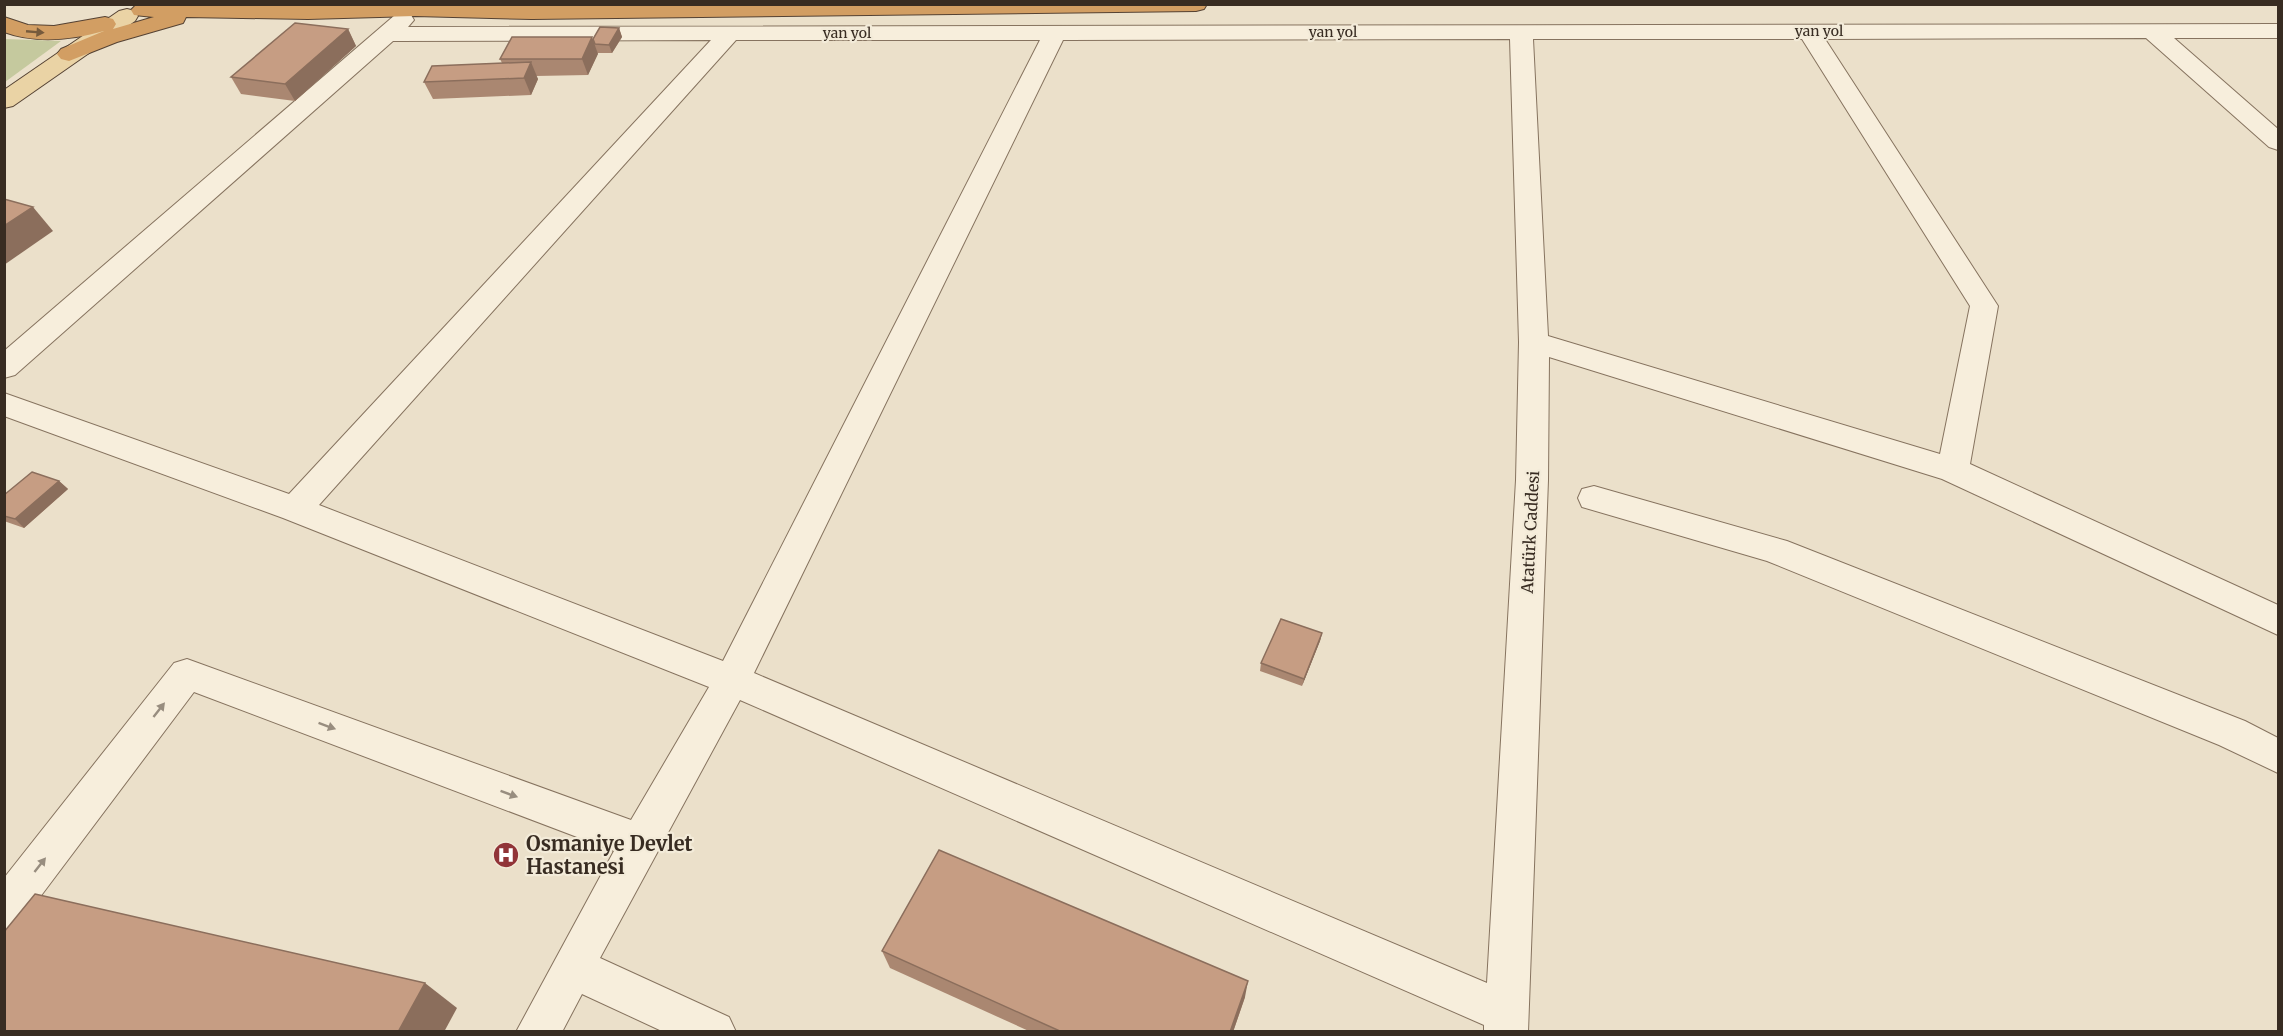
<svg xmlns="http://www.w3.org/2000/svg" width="2283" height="1036" font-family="Merriweather,serif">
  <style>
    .green { fill: #c5c99e }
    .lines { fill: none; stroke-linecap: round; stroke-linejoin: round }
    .minor-casing { stroke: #86735f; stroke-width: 2 }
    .major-casing { stroke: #554233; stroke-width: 2 }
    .highway-casing { stroke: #554233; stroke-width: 2 }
    .minor { fill: #f7eedc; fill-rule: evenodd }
    .major { fill: #ead3a5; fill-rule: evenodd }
    .highway { fill: #d29e63; fill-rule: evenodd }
    .wall { fill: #aa8771 }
    .shaded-wall { fill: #8b6e5c }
    .building { fill: #c69d83; stroke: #8b6e5c; stroke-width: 1.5 }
    .oneway { fill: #765a3c }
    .oneway2 { fill: #988d7f }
    .labels { text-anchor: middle; stroke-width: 4.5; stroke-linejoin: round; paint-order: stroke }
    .far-street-label { font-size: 14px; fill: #382c22; stroke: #f3ebd9 }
    .street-label { font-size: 16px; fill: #382c22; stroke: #f3ebd9 }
    .near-poi-label { font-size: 20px; font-weight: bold; fill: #382c22; stroke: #f3ebd9; text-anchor: start }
  </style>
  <rect width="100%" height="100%" fill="#ebe0ca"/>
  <path class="green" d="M5,39L61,41L5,82Z"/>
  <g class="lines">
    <g class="minor-casing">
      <g id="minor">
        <path d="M403,13L411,15L414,20L408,27L2278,24V38H2174L2278,129V150L2269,147L2146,38L1825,39L1998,306L1970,464L2278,605V635L1942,479L1549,357L1548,480L1528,1032H1484V1025L740,700L600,958L729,1017L736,1032H664L582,994L562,1032H516L614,851L194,692L19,925L4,931V878L174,663L187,659L631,820L709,687L283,518L4,416V393L289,494L711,40L393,41L15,375L4,378V351L395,15ZM1510,39L1519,342L1516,480L1487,983L754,673L1063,40ZM1533,39H1802L1970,306L1940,454L1548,336ZM736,40H1040L723,661L319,505Z"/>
        <path d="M1594,486L1787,541L2245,721L2278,738V773L2219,745L1767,561L1582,507L1578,498L1582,489Z"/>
      </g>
    </g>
    <g class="major-casing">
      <path id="major" d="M127,9L135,11L138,16L135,21L13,106L4,108V90L119,11Z"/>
    </g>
    <g class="highway-casing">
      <path id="highway" d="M137,4H1207L1204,9L1196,11L532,19L415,16L308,19L186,17L183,23L117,42L69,61L61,59L57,54L61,49L104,31C71,40 37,44 4,32V17L28,25L54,26L105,17L113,19L116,24L113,29L154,17L134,15L131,10Z"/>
    </g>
    <use href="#minor" class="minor"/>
    <use href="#major" class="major"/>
    <use href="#highway" class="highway"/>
  </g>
  <g class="wall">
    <path d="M619,28L622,37L612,53H598L588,75L536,76L538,79L531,95L433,99L424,82L502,63L500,59L593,39Z"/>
    <path d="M348,29L356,46L295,101L241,94L231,77Z"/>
    <path d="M59,481L68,489L24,528L4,521V495Z"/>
    <path d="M1322,633L1320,641L1302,686L1260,671L1261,663Z"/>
    <path d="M882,951L1245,997L1233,1032H1031L890,968Z"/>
  </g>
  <g class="shaded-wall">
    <path d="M619,28L622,37L612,53L609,45Z"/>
    <path d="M348,29L356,46L295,101L285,84Z"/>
    <path d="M592,37L598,54L588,75L582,59Z"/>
    <path d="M531,62L538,79L531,95L524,78Z"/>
    <path d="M33,207L53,231L4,265V226Z"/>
    <path d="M59,481L68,489L24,528L15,519Z"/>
    <path d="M1322,633L1320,641L1302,686L1304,679Z"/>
    <path d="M1248,981L1245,997L1233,1032H1230Z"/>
    <path d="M425,983L457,1008L444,1032H398Z"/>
  </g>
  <g class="building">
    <path d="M295,23L348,29L285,84L231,77Z"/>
    <path d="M600,27L619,28L609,45L595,44L593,39Z"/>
    <path d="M512,37H592L582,59H500Z"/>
    <path d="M531,62L524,78L424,82L432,66Z"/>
    <path d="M4,199L33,207L4,226Z"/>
    <path d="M32,472L59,481L15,519L4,516V495Z"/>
    <path d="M1281,619L1322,633L1304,679L1261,663Z"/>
    <path d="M939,850L1248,981L1230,1032H1062L882,951Z"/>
    <path d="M35,894L425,983L398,1032H4V932Z"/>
  </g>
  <defs><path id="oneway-solid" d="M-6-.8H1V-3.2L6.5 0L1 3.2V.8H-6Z" transform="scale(1.5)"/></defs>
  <use class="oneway" href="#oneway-solid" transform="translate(35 32) rotate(5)"/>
  <g class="oneway2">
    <use href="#oneway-solid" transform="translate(159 710) rotate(-52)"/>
    <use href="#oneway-solid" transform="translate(327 726) rotate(20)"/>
    <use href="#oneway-solid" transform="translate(509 794) rotate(20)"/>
    <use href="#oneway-solid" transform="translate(40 865) rotate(-52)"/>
  </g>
  <defs>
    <g id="hospital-disc" transform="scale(1.35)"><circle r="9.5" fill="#913438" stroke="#f3ebd9"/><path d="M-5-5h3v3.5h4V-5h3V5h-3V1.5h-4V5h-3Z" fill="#fff"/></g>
  </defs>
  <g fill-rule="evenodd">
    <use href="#hospital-disc" x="506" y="855"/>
  </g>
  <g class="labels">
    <g class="far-street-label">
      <text x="1819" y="36">yan yol</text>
      <text x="1333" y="37">yan yol</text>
      <text x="847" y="38">yan yol</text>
    </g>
    <g class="street-label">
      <text transform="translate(1530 532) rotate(-87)" y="6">Atatürk Caddesi</text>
    </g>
    <g class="near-poi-label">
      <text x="526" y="851">Osmaniye Devlet<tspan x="526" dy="23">Hastanesi</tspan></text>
    </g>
  </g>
  <rect width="2283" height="1036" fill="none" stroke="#382c22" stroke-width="12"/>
</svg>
